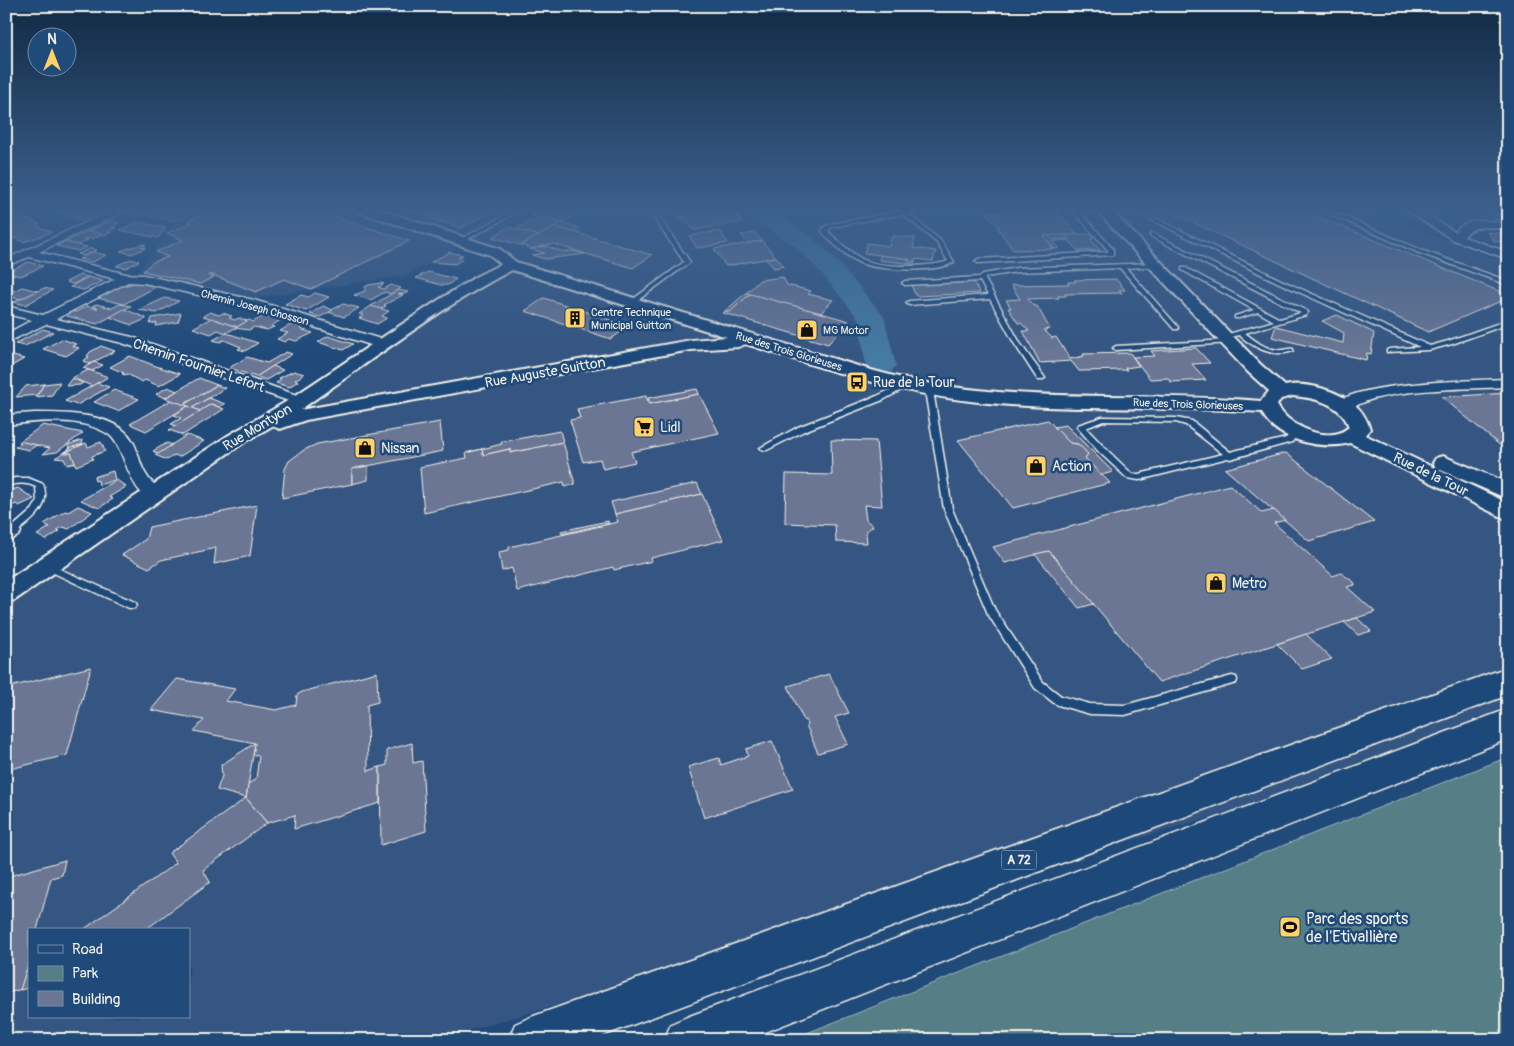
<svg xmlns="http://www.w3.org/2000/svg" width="1514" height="1046" font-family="Pangolin,sans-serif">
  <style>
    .built { fill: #365782; fill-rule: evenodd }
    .green { fill: #547e86; stroke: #a4b8b7 }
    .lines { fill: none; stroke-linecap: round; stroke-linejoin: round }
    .river { fill: #457aa2; fill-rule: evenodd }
    .building { fill: #6b7694; stroke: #f4f1e8 }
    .service-casing { stroke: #f4f1e8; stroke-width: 3 }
    .minor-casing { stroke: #f4f1e8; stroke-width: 3 }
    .tertiary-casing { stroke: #f4f1e8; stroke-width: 4 }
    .motorway-casing { stroke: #f4f1e8; stroke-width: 3 }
    .service { fill: #1f4a7a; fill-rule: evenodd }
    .minor { fill: #1f4a7a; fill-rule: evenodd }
    .tertiary { fill: #1f4a7a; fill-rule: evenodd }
    .motorway { fill: #1f4a7a; fill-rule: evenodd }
    .labels { text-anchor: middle; stroke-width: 5; stroke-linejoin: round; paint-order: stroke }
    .far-street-label { font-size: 11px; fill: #f4f1e8; stroke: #1f4a7a }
    .far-poi-label { font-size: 11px; fill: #f4f1e8; stroke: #1f4a7a; text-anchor: start }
    .shield { fill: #1f4a7a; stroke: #b4bfc7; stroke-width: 1 }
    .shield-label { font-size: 12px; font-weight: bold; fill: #f4f1e8 }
    .street-label { font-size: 14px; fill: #f4f1e8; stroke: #1f4a7a }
    .poi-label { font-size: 14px; fill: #f4f1e8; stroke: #1f4a7a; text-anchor: start }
    .near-poi-label { font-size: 16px; fill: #f4f1e8; stroke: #1f4a7a; text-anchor: start }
  </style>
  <rect width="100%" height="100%" fill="#1f4a7a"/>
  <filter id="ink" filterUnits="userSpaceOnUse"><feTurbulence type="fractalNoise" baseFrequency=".02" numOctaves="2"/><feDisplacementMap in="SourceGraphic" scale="10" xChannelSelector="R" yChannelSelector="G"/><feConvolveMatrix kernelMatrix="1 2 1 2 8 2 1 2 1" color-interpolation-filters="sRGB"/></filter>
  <g filter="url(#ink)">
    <path class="built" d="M206,208H1362L1488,256L1508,261V732L435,1040H6V605L510,264L459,247L408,275L249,299L137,273L176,221ZM29,930H189V1017H29Z"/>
    <g class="green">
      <path d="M141,208H206L176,221L129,213Z"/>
      <path d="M1508,757V1040H789Z"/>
    </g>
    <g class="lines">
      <path class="river" d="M741,208H767L811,236L841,265L884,317L896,366L891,372L881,375L871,372L866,366L858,318L823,275L795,246L744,213Z"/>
    </g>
    <g class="building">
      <path d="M49,208H89L101,212L81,220Z"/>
      <path d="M220,208H286L294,211L309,208L409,241L311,289L284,279L256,292L210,274L208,275L214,277L200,284L143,271L153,262L168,257L156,252L183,240L167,233L192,223L187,221Z"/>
      <path d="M399,208H449L430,217Z"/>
      <path d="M449,208H499L461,228L429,218Z"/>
      <path d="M544,208H587L561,223L531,215Z"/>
      <path d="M672,208H677L685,219H680Z"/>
      <path d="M677,208H730L742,222L693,230Z"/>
      <path d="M1026,208H1054L1077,235L1044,236L1054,249L1013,250L997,227H999L987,213L1028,211Z"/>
      <path d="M1162,208H1297L1508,295V298L1428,332Z"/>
      <path d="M1485,208L1503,209L1508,215V221L1493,219Z"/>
      <path d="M6,211L40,224L36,226L52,232L24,242L6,235Z"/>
      <path d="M538,217L561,223L539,236L516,229Z"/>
      <path d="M111,221L119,223L112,227L116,228L107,232H111L106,235L89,231Z"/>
      <path d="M138,222L166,228L158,238L120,230Z"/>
      <path d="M561,223L580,228L574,232L555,227Z"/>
      <path d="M509,227L516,229L539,236L521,245L492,237Z"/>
      <path d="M555,227L574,232L652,255L633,268L553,244L531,249L521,245Z"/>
      <path d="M89,231L102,234L92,239L88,238L84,239L88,240L78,245L65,242Z"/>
      <path d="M719,231L723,233H721L728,243L697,248L689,236Z"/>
      <path d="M1487,232L1506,234L1508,243L1494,241Z"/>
      <path d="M755,233L762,241L748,243L741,235Z"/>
      <path d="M1089,234L1093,235V239H1090L1100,250L1078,251L1065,235Z"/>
      <path d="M892,236L915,238L913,248L936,251L933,261L915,259V262L908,261L909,259L864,253L867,243L889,246Z"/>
      <path d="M1044,236H1049L1051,239L1068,238L1069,240L1053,241L1059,248L1054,249Z"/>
      <path d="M762,241L776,257L726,266L714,249Z"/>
      <path d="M65,242L78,245L87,247L78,251L56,246Z"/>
      <path d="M142,244L146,245L141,247L146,248L132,254L120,251Z"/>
      <path d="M544,246L565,252L572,251L585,254L545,259L532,255L545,253L531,249Z"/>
      <path d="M91,248L97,250L84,256L78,254Z"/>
      <path d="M93,252L106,255L93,262L79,259Z"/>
      <path d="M450,252L463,255L458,258L463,259L455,264L431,262Z"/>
      <path d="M881,255L909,259L908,261L915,262L914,264L879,260Z"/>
      <path d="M776,257L784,266L774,268L766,259Z"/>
      <path d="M130,259L139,261L126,268L116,266Z"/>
      <path d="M28,262L43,266L21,276L6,273Z"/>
      <path d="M428,272L456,279L448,285H441L416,278Z"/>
      <path d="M80,275L88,277L73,284L66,282Z"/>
      <path d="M88,277L103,281L84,290L70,287Z"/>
      <path d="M783,277L787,285L811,291L808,294L833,300L821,313L746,293L760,280Z"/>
      <path d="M1116,279L1125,290H1119L1122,293L1065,294L1066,296H1058L1059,298L1027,299L1034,306H1037L1050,329L1044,330L1052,338L1056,337L1070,359L1084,356L1083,354L1130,353L1139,366L1125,368L1127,370L1079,371L1071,361L1040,363L1023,331H1029L1021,323H1018L1008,308H1011L1006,300L1020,299L1011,285L1069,284L1068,282H1076L1074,280Z"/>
      <path d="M138,282L156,287L124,304L97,298L119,287Z"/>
      <path d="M973,282L980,293L916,296L911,285Z"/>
      <path d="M381,283L384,284L378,287L384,289L391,285L401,288L391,294L385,292L371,300L354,295L365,291V287L368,285Z"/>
      <path d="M22,287L38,291L20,299L6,296V294Z"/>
      <path d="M44,288L53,290L25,305L14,302Z"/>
      <path d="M398,290L408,292L405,294H398L403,295L384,305L386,306L381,309L371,306Z"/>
      <path d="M315,293L329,297L306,311L285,304L301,295L309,297Z"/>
      <path d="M746,293L750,294L730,312L725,311Z"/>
      <path d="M750,294L821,313L849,321L828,344L723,313L725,311L730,312Z"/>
      <path d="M165,298L179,301L157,313L139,310Z"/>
      <path d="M544,298L629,326L611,339L525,311Z"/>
      <path d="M96,304L112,308L120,304L131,306L97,324L67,316L71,311L76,312L87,306L96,309L98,308L92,306Z"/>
      <path d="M343,304L359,308L344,317L328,312Z"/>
      <path d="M323,306L333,310L320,317L310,314Z"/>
      <path d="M371,306L389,311L382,316L387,318L377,324L359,318L364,315L359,314Z"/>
      <path d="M124,309L146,318V319L132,325L110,317Z"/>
      <path d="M210,312L219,315L223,313L232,316L229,318L235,320L238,318L247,321L237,327L203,316Z"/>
      <path d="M181,313L178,322L156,326L157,323L150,324L152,318Z"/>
      <path d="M265,315L281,320L271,326L274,327L267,330L254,327L249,330L235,328L249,320L253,322Z"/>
      <path d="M1337,315L1374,333L1371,354L1367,353L1366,360L1272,337L1276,326L1343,343L1344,333L1322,321Z"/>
      <path d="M211,318L237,327L226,333L218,330L211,334L193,328Z"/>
      <path d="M292,324L302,327L300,329L313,333L296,341L289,339L285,342L277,339L288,333L280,331Z"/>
      <path d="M43,329L53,332L25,346L15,344Z"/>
      <path d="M226,333L233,335L258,343L245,351L238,349L241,347L224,340L220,342L213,340Z"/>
      <path d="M328,336L353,344L343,350L318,342Z"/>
      <path d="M62,339L76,344L72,346L79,348L66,356L43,349Z"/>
      <path d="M101,346L115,351L90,364L83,361L89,357L87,356L90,352Z"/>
      <path d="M1196,348L1210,363L1192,364L1206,380L1171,382L1168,378L1150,379L1133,357L1155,356L1151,351Z"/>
      <path d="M286,352L292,354L256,377L229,368L247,357L267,363Z"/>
      <path d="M6,354L24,359L6,369Z"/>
      <path d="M130,356L153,365L180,374L159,386L145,380L142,382L127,374L125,375L122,374L124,373L110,367Z"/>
      <path d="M94,362L103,365L92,371L83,368Z"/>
      <path d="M273,366L283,370L266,380L256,377Z"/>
      <path d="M88,370L92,371L108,377L92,386L72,378Z"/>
      <path d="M294,371L304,374L295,380L298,381L289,387L276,383L281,379L279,378Z"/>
      <path d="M72,378L83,383L80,385L66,386Z"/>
      <path d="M199,378L217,385L183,405L165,398Z"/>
      <path d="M60,382L52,395L36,397L44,384Z"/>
      <path d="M97,383L109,387L77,405L65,401Z"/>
      <path d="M44,384L37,395L16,397L26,386Z"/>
      <path d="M217,385L225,388L192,408L183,405Z"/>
      <path d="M168,387L177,391L165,398L156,394Z"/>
      <path d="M697,389L699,394L650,404L648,398Z"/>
      <path d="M114,390L139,399L118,411L94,402Z"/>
      <path d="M1508,393V452L1442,397Z"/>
      <path d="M699,394L719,433L631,452L635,462L603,469L600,459L583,462L570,420L580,418L577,409L646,396L649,404Z"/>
      <path d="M209,398L225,404L219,407L211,404L200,411L192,408Z"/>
      <path d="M171,400L188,406L146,431L130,424Z"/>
      <path d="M211,404L224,409L183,435L169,430Z"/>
      <path d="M188,406L200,411L176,426L171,424L181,418L174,415Z"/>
      <path d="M1048,420L1070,443L1078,444L1088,454L1085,458L1110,483L1013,508L958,440Z"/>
      <path d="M440,422L443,451L352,469V484L282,498L285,469L289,461L304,450L317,444Z"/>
      <path d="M43,425L83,433L57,452L43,454L50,448L19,442Z"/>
      <path d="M1066,425L1113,472L1101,475L1085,458L1088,454L1078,444L1070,443L1054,427Z"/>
      <path d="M560,431L563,442L510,453V449L483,455L482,449L466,453L502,444L501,442Z"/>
      <path d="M187,435L204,441L179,457L175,455L167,460L155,455Z"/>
      <path d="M82,440L83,444L69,448L68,445Z"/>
      <path d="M831,440L876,441L882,506L864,505L866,520L873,526L866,531L867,543L836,542L835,525L785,523L786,474L832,475Z"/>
      <path d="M23,442L37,445L29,450L15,447Z"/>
      <path d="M101,442L105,451L92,456L93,459L76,466L71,453H64L86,443L88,447Z"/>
      <path d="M563,442L575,484L565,487L564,482L424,513L420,467L467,458L466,453L482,449L483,455L510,449V453Z"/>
      <path d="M167,443L172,445L158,454L153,451Z"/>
      <path d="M71,448L64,453H71L75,463L67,465L64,459L55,458Z"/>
      <path d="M1286,453L1374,522L1309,541L1225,469Z"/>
      <path d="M368,466V480L352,484V469Z"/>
      <path d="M113,471L115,480L99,485L98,480L95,481L94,477Z"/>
      <path d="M117,480L126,487L109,497L113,499L99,508L81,500Z"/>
      <path d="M697,483L702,494L615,514L611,502Z"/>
      <path d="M1230,485L1262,513L1274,510L1285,520L1274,523L1333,576L1341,573L1354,582L1355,585L1347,587L1375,612L1159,682L1049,551L1005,563L993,547Z"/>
      <path d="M10,488L12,490L18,488L34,499L19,506L16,504L6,509V490Z"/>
      <path d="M702,494L723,540L651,558L652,561L614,570L613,567L517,591L512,568L502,571L499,552L509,550V547L618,522L615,514Z"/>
      <path d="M257,505L250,556L214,564L216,548L161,560L149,568L122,555L146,539L149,527Z"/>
      <path d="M78,506L92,512L69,529L63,527L57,530L60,531L46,540L37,535L50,527L44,524L65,511L68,512Z"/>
      <path d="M608,521L609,523L562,534L561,531Z"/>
      <path d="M1049,551L1094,604L1079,608L1035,554Z"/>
      <path d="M1357,618L1371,631L1358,635L1344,622Z"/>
      <path d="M1306,634L1332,659L1302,669L1277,644Z"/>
      <path d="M91,667L67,755L6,770V688Z"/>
      <path d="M377,672L378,702L367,705L368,771L380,767V803L294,829L295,815L267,823L246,798L248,784L256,779L259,756L253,755L255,743L194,731L204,720L151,710L177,679L235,689L226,701L276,710L296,705L297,695L302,692Z"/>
      <path d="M829,674L849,713L835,717L848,744L818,753L806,725H808L806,720L804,721L788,686Z"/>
      <path d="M772,741L793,789L704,818L688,767L719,758L721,765L748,756L746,749Z"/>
      <path d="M255,743L246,798L217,790L222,776L221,765Z"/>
      <path d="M412,743L413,763L422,761L426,831L381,845L380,767L387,765V750Z"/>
      <path d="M246,798L267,823L203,870L210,882L145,930H83L176,863L169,853Z"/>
      <path d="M65,860L62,875L51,878L37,930H29V961L21,989L6,994V877Z"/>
      <path d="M29,970V988L20,990L26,971Z"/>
    </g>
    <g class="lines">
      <g class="service-casing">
        <g id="service">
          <path d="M518,208H525L462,242L457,241Z"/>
          <path d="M647,208H653L690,262L634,303L631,301L632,300L684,262Z"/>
          <path d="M919,208H932L908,213L941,241L954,262C938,273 876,271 858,262C845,255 832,243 822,232L824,227L830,224ZM903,214L937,243L948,261C930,268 878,268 862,259C849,252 839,241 828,232L829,229L832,227Z"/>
          <path d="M1128,208H1135L1283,281L1430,346L1448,341L1508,320V324L1452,344L1429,350L1387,352V350L1389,349L1420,347L1279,283Z"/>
          <path d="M1316,208H1324L1421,250L1508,281V285L1417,252Z"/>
          <path d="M1104,209L1106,210V212L1081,213L1113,249V255L978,263L975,261L978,259L1108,252V250L1074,212L1077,210Z"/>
          <path d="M1152,233L1307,311L1308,312L1306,315L1245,333C1254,340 1265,349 1277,350C1283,351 1288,348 1293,349V351C1272,358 1255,348 1239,335L1222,338V336L1274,321L1258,312L1239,318H1235V316L1254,310L1182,270V268H1186L1280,319L1301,313L1150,236V234Z"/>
          <path d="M1156,263L1159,265L1158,266L1126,268L1178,327V329H1174L1120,268L1017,272L986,277L985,279L1020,343L1045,378L1041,380H1038L1014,343L990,299L909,305L906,303L909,301L988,295L980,281L905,285L902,283L905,281L980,277L983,274L1017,268Z"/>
          <path d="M1230,340L1233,342L1232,343L1116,350L1113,348L1116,346Z"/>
          <path d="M902,384H905L909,386L883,400L804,431L767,450H764L760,448L798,427L877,396Z"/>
          <path d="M926,388H932L933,390L952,509L995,610L1043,682L1061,696L1090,704L1125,705L1232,676L1236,677L1237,680L1236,683L1125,715L1090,714L1058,705L1054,703L1035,688L988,614L944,509L925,390Z"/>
          <path d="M1102,417L1176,418L1192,421L1230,452L1286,438L1293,430H1296L1300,432L1292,442L1230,459L1228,458L1139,480L1127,478L1099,452L1077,427L1078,425ZM1103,421L1176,422L1186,425L1223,454L1139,474H1132L1105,448L1086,428Z"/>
          <path d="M15,478H28L43,484C52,508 31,520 15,534H9L8,532L9,530L32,510L37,502L36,487C26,482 17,483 6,486V480Z"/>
          <path d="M46,563L135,602L137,605L135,608H129L43,568L41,566L43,564Z"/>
        </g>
      </g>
      <g class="minor-casing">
        <g id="minor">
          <path d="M118,208H132L39,252L126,274L144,275L254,300L387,341L389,344L382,348L377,347L247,306L144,283L128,282L56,319L132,337L305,398L307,401L305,404L300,405L122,343L46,324L6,343V334L32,320L6,314V306L43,315L115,279L29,257L6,266V259Z"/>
          <path d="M1403,208H1416L1455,232C1468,215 1490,221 1508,224V230C1492,228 1475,222 1464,237L1508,252V259L1453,240Z"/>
          <path d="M1508,379V387C1463,389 1417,388 1373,399C1362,402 1349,411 1337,408L1335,405C1351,382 1477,380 1508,379Z"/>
          <path d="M34,413C63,413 115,412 132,440C139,451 139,465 147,476C151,483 158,486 162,493L160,497C129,506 127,446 108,434C80,416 38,421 6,425V415Z"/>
          <path d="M12,526L18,528L21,532L18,536L6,542V527Z"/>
        </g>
      </g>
      <g class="tertiary-casing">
        <g id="tertiary">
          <path d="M354,208H375L500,249L516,262L871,370C998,407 1131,390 1261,401L1269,391L1248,372L1094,208H1109L1260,364L1285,386C1306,381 1340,391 1356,406C1363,412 1367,420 1370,429L1365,435L1508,503V520L1350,443C1322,450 1275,441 1262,412C1165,405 1066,413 970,401C893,392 819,367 746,344L738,347L691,350L306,420L280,429L272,426L243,443L15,600L6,602V581L229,435L284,403L437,301L477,276L501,264L490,255L356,211ZM512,270L727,337L691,340L300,410C368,363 439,308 512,270ZM1293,396C1315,398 1341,403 1349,427C1346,429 1342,432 1339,433C1317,439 1287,424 1277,405L1281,399Z"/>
          <path d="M1443,456L1508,483V499L1436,468L1433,463L1436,458Z"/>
        </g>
      </g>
      <g class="motorway-casing">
        <g id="motorway">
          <path d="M1508,667V695L592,1040H508L515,1024L531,1017Z"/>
          <path d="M1508,709V739L745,1040H664L671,1024L687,1017Z"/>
        </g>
      </g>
      <use href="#service" class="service"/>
      <use href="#minor" class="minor"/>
      <use href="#tertiary" class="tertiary"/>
      <use href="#motorway" class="motorway"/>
    </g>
  </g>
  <linearGradient id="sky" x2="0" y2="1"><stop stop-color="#112943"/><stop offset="0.59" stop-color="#3c608d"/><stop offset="1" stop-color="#3c608d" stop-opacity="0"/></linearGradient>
  <rect width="1514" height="355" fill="url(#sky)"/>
  <defs>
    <g id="building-square" transform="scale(1.125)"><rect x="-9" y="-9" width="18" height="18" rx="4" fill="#ffd166" stroke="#1f4a7a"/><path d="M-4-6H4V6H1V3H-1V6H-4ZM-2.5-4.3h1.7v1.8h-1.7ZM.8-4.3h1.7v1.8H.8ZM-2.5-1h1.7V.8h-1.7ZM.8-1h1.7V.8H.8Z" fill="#111"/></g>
    <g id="shop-square" transform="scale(1.125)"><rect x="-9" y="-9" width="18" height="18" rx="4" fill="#ffd166" stroke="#1f4a7a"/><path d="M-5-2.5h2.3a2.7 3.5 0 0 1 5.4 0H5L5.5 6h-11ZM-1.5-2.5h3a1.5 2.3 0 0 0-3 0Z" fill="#111"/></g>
    <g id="bus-square" transform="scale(1.125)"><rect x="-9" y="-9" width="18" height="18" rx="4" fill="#ffd166" stroke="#1f4a7a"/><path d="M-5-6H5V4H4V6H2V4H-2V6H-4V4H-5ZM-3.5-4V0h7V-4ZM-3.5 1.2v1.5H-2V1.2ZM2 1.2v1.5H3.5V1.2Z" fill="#111"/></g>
    <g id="supermarket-square" transform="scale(1.125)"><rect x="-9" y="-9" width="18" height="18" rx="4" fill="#ffd166" stroke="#1f4a7a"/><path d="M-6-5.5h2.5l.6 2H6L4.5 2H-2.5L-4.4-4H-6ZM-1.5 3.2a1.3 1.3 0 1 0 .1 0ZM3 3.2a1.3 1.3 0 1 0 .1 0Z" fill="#111"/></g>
    <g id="stadium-square" transform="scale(1.125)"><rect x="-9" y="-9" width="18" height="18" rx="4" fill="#ffd166" stroke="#1f4a7a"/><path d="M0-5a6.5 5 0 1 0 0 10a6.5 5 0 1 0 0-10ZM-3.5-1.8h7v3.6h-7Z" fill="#111"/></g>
  </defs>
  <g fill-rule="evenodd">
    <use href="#building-square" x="575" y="318"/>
    <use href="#shop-square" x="807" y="330"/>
    <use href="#bus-square" x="857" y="382"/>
    <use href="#supermarket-square" x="644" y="427"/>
    <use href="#shop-square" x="365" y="448"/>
    <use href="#shop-square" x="1036" y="466"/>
    <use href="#shop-square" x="1216" y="583"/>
    <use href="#stadium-square" x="1290" y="927"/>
  </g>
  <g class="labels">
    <g class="far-street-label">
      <text transform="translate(255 307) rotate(15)" y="4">Chemin Joseph Chosson</text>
      <text transform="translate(789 351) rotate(17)" y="4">Rue des Trois Glorieuses</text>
      <text transform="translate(1188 404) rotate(2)" y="4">Rue des Trois Glorieuses</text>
    </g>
    <g class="far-poi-label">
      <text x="591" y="316">Centre Technique<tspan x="591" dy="13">Municipal Guitton</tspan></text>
      <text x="823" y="334">MG Motor</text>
    </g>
    <rect class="shield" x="1001.5" y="850.5" width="35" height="19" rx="4"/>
    <g class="shield-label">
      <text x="1019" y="864">A 72</text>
    </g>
    <g class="street-label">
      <text transform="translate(199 365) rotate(19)" y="5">Chemin Fournier Lefort</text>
      <text transform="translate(545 372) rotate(-10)" y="5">Rue Auguste Guitton</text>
      <text transform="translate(257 427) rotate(-31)" y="5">Rue Montyon</text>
      <text transform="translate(1431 474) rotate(26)" y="5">Rue de la Tour</text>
    </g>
    <g class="poi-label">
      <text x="873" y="387">Rue de la Tour</text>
      <text x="660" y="432">Lidl</text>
      <text x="381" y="453">Nissan</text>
      <text x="1052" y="471">Action</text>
      <text x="1232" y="588">Metro</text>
    </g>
    <g class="near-poi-label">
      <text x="1306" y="924">Parc des sports<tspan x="1306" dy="18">de l'Etivallière</tspan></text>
    </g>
  </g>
  <rect width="1514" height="1046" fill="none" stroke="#1f4a7a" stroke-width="25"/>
  <rect x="12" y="12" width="1489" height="1021" fill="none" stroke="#f4f1e8" stroke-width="2" filter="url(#ink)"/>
  <rect x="28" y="928" width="162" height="90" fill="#1f4a7a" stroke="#748da6"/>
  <rect x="38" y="945" width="25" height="8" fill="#1f4a7a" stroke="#748da6"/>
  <text x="72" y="954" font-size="15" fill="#f4f1e8">Road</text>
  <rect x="38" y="966" width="25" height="15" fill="#547e86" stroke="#748da6"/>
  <text x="72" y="978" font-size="15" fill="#f4f1e8">Park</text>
  <rect x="38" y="991" width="25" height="15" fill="#6b7694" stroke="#748da6"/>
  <text x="72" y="1004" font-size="15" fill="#f4f1e8">Building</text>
  <g transform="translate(52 52)"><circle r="24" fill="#1f4a7a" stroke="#748da6"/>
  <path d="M0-4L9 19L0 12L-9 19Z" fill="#ffd166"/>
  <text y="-8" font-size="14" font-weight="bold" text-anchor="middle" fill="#f4f1e8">N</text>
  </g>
</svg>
